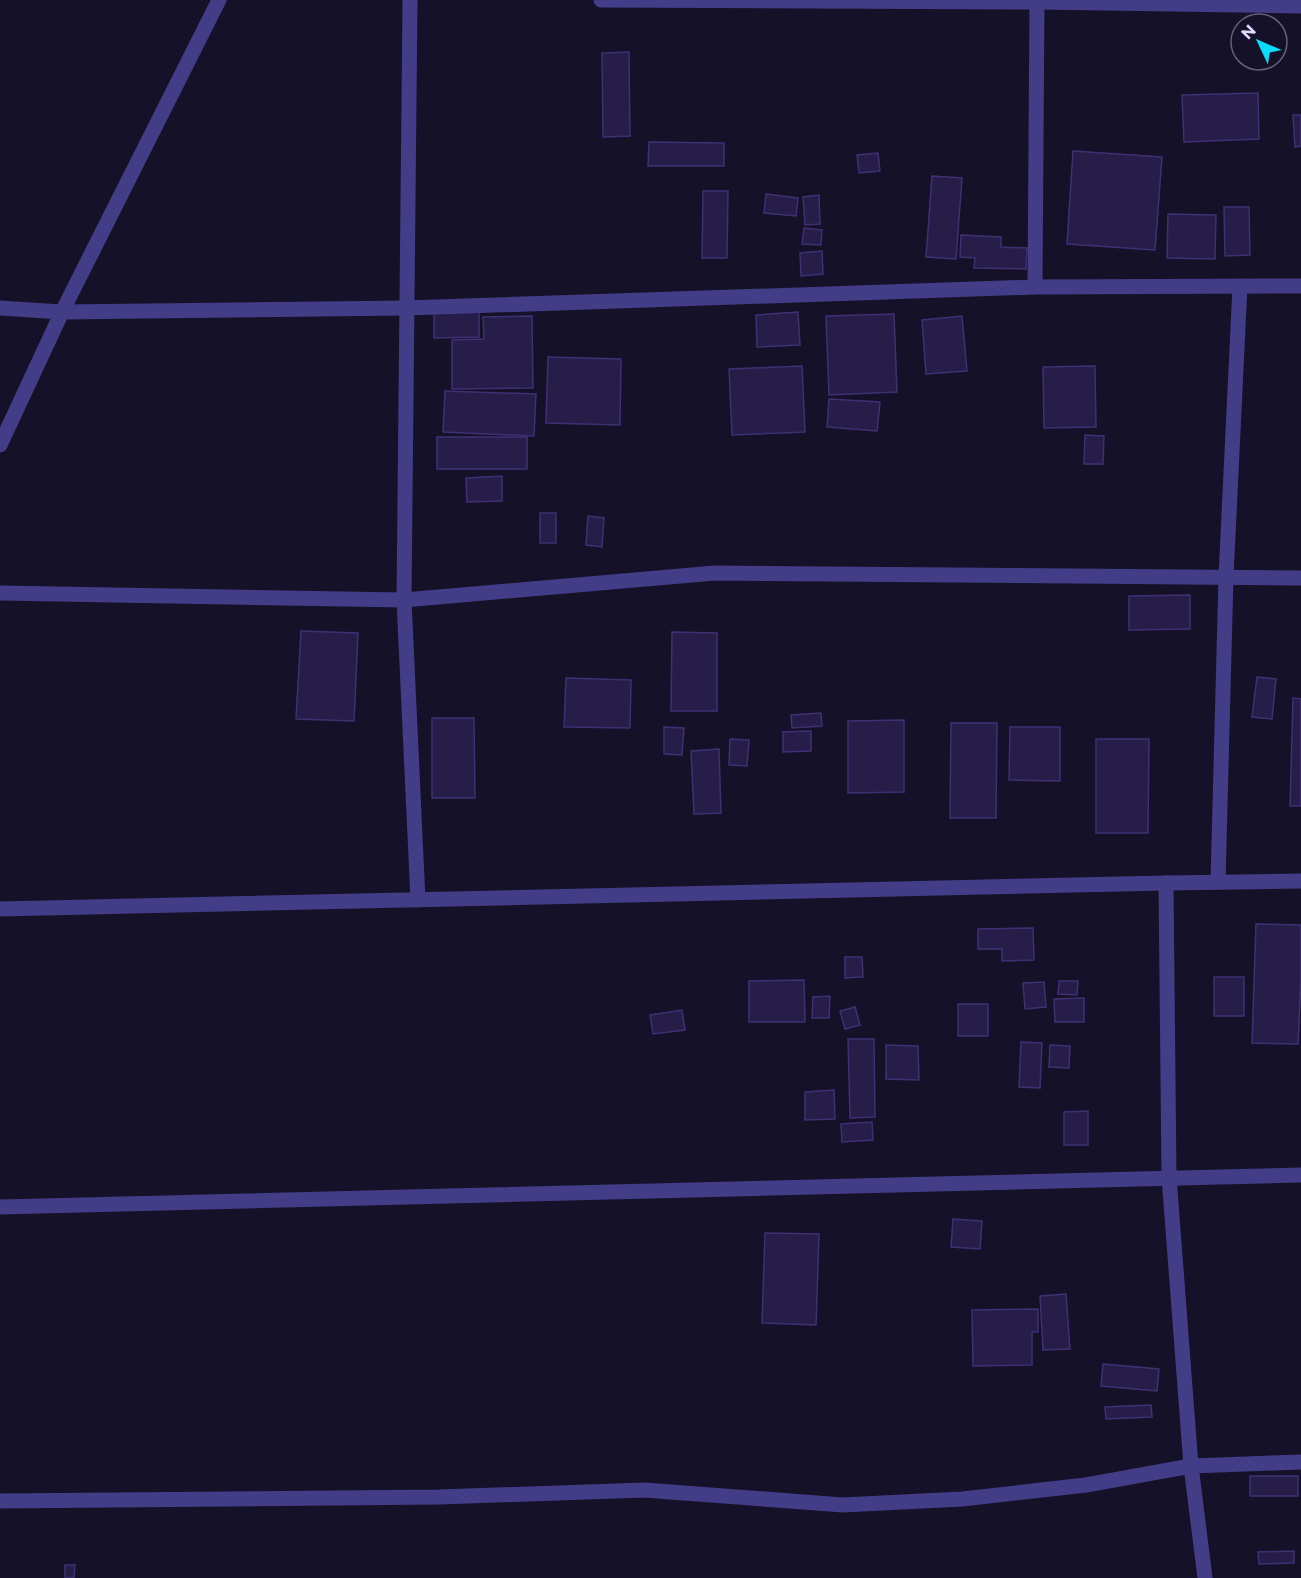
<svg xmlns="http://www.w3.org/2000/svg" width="1301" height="1578" font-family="Montserrat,sans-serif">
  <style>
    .building { fill: #271d49; stroke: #3f3074; stroke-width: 1.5 }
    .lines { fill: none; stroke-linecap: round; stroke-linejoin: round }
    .minor { stroke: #423d86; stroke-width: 15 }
  </style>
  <rect width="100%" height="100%" fill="#151128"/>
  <g class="building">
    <path d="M629,52L630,136L603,137L602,53Z"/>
    <path d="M1258,93L1259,139L1184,142L1182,95Z"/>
    <path d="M1293,115H1301V146L1295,147Z"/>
    <path d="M649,142L724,143V166H648Z"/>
    <path d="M1073,151L1162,157L1155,250L1067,244Z"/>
    <path d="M878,153L880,171L859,173L857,155Z"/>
    <path d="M932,176L962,178L956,259L926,257Z"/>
    <path d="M703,191H728L727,258H702Z"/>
    <path d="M766,194L798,198L796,216L764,213Z"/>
    <path d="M819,195L820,224L805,225L803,197Z"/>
    <path d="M1224,207H1249L1250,255L1225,256Z"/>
    <path d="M1168,214L1216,215L1215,259L1167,258Z"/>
    <path d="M804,228L822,230L821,245L802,244Z"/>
    <path d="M961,235L1001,237V247L1027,248L1026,269L974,268L975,258L960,257Z"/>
    <path d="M822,251L823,274L801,276L800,253Z"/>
    <path d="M479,307V337L434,338V308Z"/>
    <path d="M798,312L800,345L757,347L756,315Z"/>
    <path d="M894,314L897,392L829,395L826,316Z"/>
    <path d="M532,316L533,388L452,389V340L484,339L483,317Z"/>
    <path d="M962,316L967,371L926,374L922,320Z"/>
    <path d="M548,357L621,359L620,425L546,423Z"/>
    <path d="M802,366L805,432L732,435L729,369Z"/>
    <path d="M1095,366L1096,427L1044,428L1043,367Z"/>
    <path d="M445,391L536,394L534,436L443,432Z"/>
    <path d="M829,399L880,402L877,431L827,427Z"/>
    <path d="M1085,435L1104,436L1103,464H1084Z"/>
    <rect x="437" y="437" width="90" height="32"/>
    <path d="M502,476V501L467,502L466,478Z"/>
    <rect x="540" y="513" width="16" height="30"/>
    <path d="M588,516L604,518L602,547L586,545Z"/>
    <path d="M1190,595V629L1129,630V596Z"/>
    <path d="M301,631L358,633L354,721L296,719Z"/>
    <path d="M672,632L717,633V711H671Z"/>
    <path d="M1257,677L1276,679L1272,719L1252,717Z"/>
    <path d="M566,678L631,680L630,728L564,727Z"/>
    <path d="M1293,698L1301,699V806H1290Z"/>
    <path d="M821,713L822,726L792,728L791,715Z"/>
    <path d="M432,718H474L475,798H432Z"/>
    <path d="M904,720V792L848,793V721Z"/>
    <path d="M951,723H997L996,818H950Z"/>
    <path d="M664,727L684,728L682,755L664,754Z"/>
    <path d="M1010,727H1060V781L1009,780Z"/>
    <path d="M811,731V751L783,752V732Z"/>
    <path d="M730,739L749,740L747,766L729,765Z"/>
    <path d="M1096,739H1149L1148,833H1096Z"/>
    <path d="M719,749L721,813L694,814L691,751Z"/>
    <path d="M1256,924L1301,925V979L1298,1044L1252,1043Z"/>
    <path d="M1033,928L1034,960L1002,961V949H978V929Z"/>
    <path d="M845,957H862L863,977L845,978Z"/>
    <rect x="1214" y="977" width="30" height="39"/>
    <path d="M804,980L805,1022H749V981Z"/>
    <path d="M1059,981H1078L1077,995L1058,994Z"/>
    <path d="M1044,982L1046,1007L1025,1009L1023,983Z"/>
    <path d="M830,996L829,1018H812L813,997Z"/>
    <path d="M1084,998V1022H1055L1054,999Z"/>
    <rect x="958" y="1004" width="30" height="32"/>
    <path d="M855,1007L860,1025L845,1029L840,1011Z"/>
    <path d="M682,1010L685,1030L653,1034L650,1015Z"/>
    <path d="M848,1039H874L875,1117L850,1118Z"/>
    <path d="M1021,1042L1042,1043L1040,1088L1019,1087Z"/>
    <path d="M886,1045L918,1046L919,1080L886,1079Z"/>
    <path d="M1050,1045L1070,1046L1069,1068L1049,1067Z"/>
    <path d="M834,1090L835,1119L805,1120V1092Z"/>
    <path d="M1088,1111V1145H1064V1112Z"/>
    <path d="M872,1122L873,1140L842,1142L841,1124Z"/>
    <path d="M953,1219L982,1221L980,1249L951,1247Z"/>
    <path d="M765,1233L819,1234L816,1325L762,1323Z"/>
    <path d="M1066,1294L1070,1349L1043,1350L1040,1296Z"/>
    <path d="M1038,1309V1332H1032V1365L973,1366L972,1310Z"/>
    <path d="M1103,1364L1159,1369L1157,1391L1101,1386Z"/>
    <path d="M1151,1405L1152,1417L1106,1419L1105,1407Z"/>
    <rect x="1250" y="1476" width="48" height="20"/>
    <path d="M1294,1551V1563L1259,1564L1258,1552Z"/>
    <path d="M65,1565H75L74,1578H65Z"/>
  </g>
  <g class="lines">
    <g class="minor">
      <path d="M410,0L404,600L418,900"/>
      <path d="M601,0L1037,2L1301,6"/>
      <path d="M1035,287L1037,0"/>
      <path d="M0,308L62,312L407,308L1035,287L1301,286"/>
      <path d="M0,445L62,312L219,0"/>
      <path d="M0,593L404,600L715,573L1301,578"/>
      <path d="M1218,882L1226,577L1240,286"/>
      <path d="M1166,883L1169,1177L1191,1466L1205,1578"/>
      <path d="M0,909L1166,883L1301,881"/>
      <path d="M0,1207L1301,1175"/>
      <path d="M0,1501L439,1497L644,1490L843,1505L962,1499L1086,1485L1191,1466L1301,1462"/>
    </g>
  </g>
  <g transform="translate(1259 42) rotate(314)"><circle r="28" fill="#151128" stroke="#65617e" stroke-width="1.5"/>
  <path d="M0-4.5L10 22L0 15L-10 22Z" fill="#0adcf9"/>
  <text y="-9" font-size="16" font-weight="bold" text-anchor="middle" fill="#ded9fe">N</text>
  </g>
</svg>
